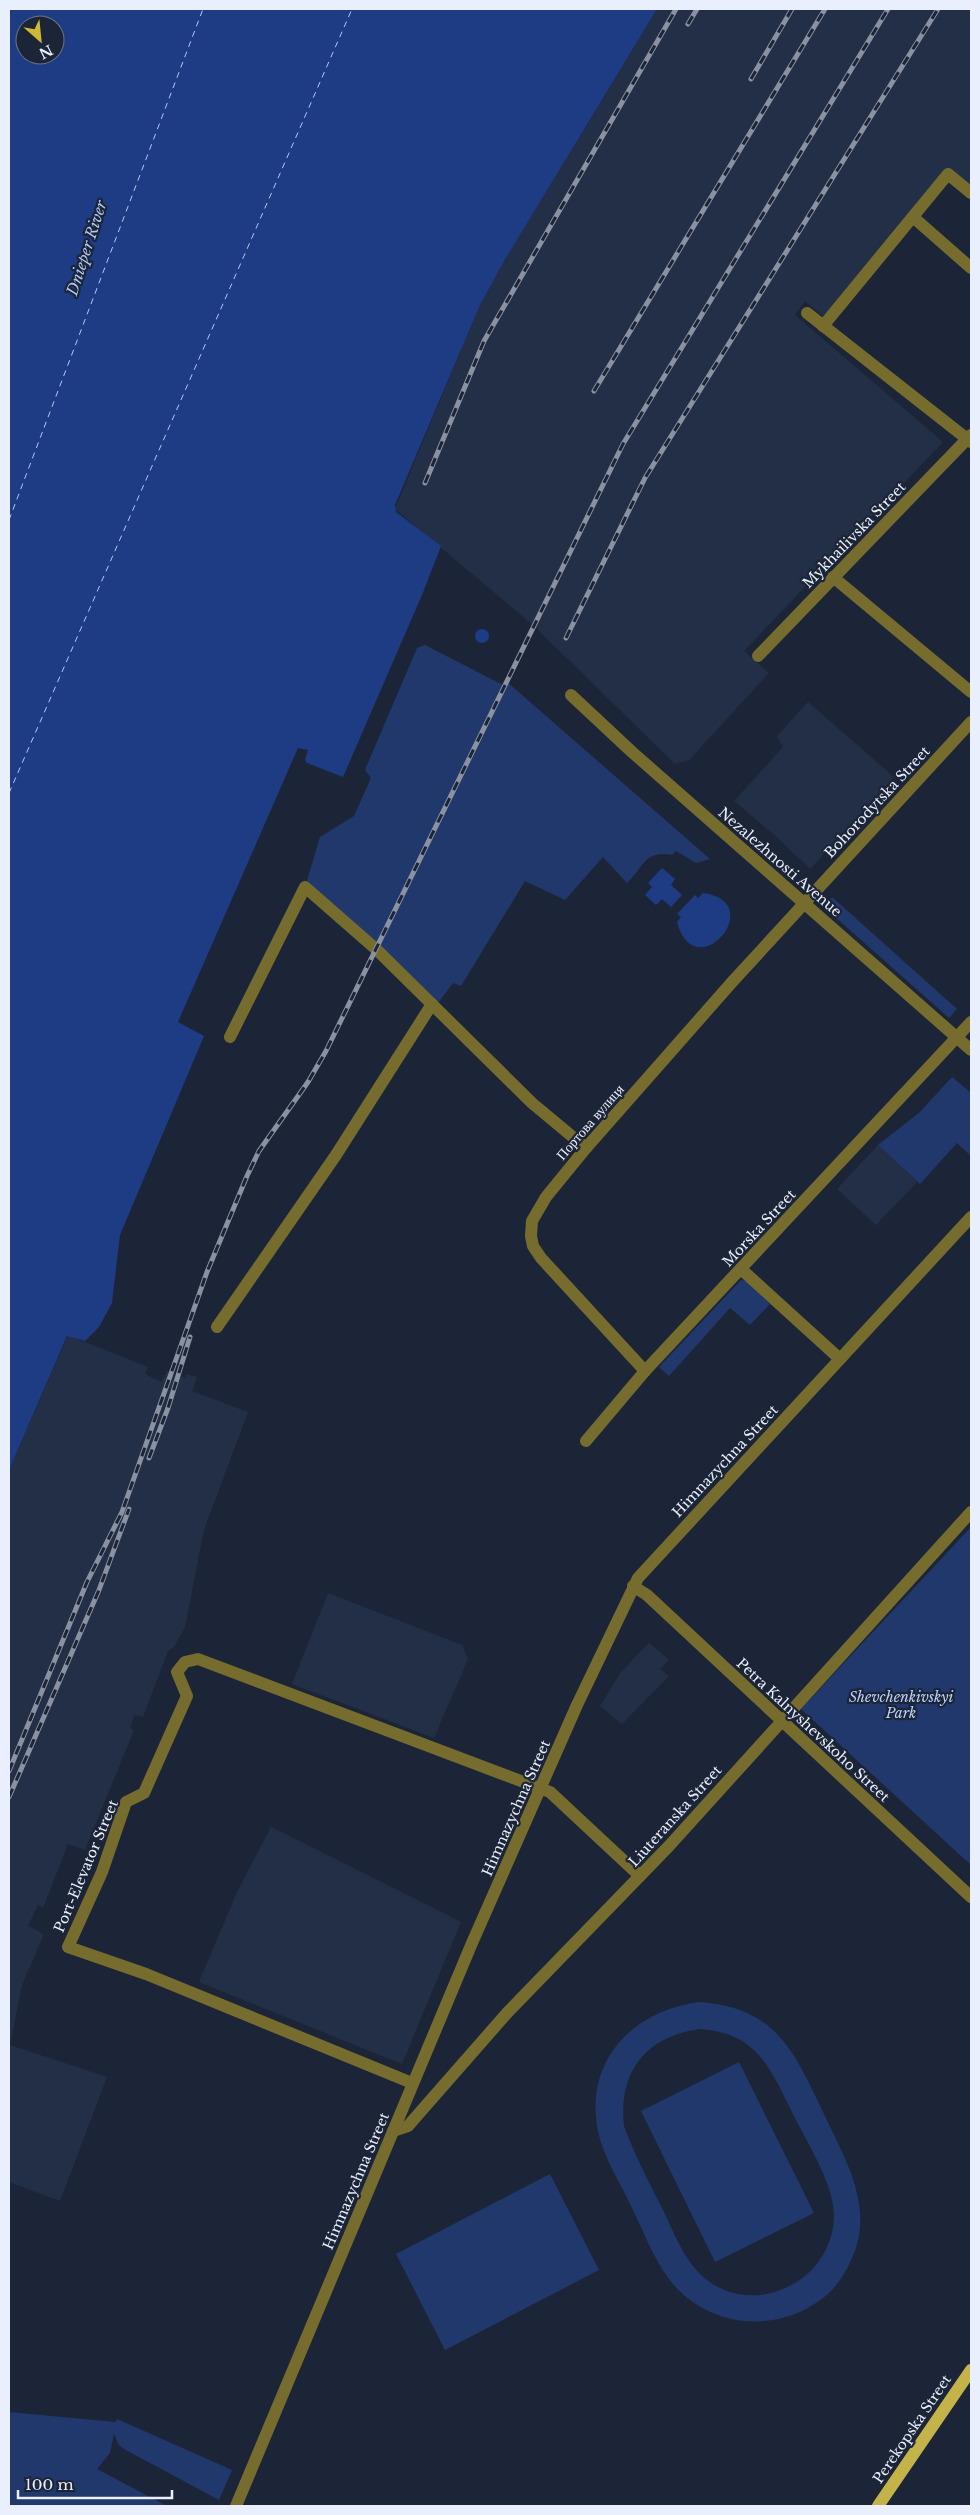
<svg xmlns="http://www.w3.org/2000/svg" width="980" height="2515" font-family="'Libre Baskerville',serif">
  <style>
    .built { fill: #232f46 }
    .green { fill: #21386c; fill-rule: evenodd }
    .water { fill: #1d3c84; fill-rule: evenodd }
    .lines { fill: none; stroke-linecap: round; stroke-linejoin: round }
    .ferry { stroke: #b3c8f2; stroke-width: 1; stroke-dasharray: 6 5; stroke-linecap: butt }
    .minor { stroke: #766c2d; stroke-width: 12 }
    .major { stroke: #c4b348; stroke-width: 12 }
    .rail-casing { stroke: #8a91a1; stroke-width: 5 }
    .rail { stroke: #1c2537; stroke-width: 3; stroke-dasharray: 9; stroke-linecap: butt }
    .labels { text-anchor: middle; stroke-width: 4.5; stroke-linejoin: round; paint-order: stroke }
    .street-label { font-size: 14px; fill: #e9effc; stroke: #1c2537 }
    .park-label { font-size: 14px; font-style: italic; fill: #bbd0fa; stroke: #1c2537 }
    .water-label { font-size: 15px; font-style: italic; fill: #b3c8f2; stroke: #1c2537 }
  </style>
  <rect width="100%" height="100%" fill="#1c2537"/>
  <g class="built">
    <path d="M657,9H971V188L949,169L823,316L805,301L795,315L943,442L744,651L769,673L689,760L675,764L534,626L395,509L480,304L503,263Z"/>
    <path d="M808,702L894,777L810,869L778,838L734,801L783,747L777,736Z"/>
    <path d="M878,1145L917,1182L876,1225L837,1189Z"/>
    <path d="M68,1335L148,1367L145,1374L161,1382L167,1371L185,1378L186,1374L197,1377L192,1391L248,1412L204,1530L185,1627L174,1647L168,1651L143,1717L135,1715L130,1728L134,1730L85,1850L68,1844L43,1908L38,1905L28,1926L44,1934L22,1985L10,2045L107,2077L60,2201L9,2182V1470Z"/>
    <path d="M328,1593L462,1645L468,1659L434,1738L292,1684Z"/>
    <path d="M649,1643L669,1660L660,1669L669,1676L622,1724L600,1706L621,1672Z"/>
    <path d="M271,1827L461,1922L402,2064L199,1982L237,1892Z"/>
  </g>
  <g class="green">
    <path d="M425,645L503,685L506,681L710,859L696,863L676,851L672,855C644,850 645,866 627,883L603,857L565,900L525,881L461,986L453,983L435,1007L305,887L320,837L354,816L371,778L365,770L417,648Z"/>
    <path d="M832,897L957,1009L949,1018L824,907Z"/>
    <path d="M952,1077L971,1093V1156L957,1143L920,1184L878,1145L920,1112Z"/>
    <path d="M741,1280L746,1281L770,1304L750,1325L730,1308L669,1376L659,1367Z"/>
    <path d="M971,1527V1865L801,1709Z"/>
    <path d="M699,2002C727,2004 753,2011 774,2031C796,2052 810,2085 823,2112C845,2159 875,2207 852,2258C845,2275 834,2291 819,2301C771,2335 705,2326 669,2279C653,2258 643,2230 631,2206C620,2182 603,2157 598,2131C584,2061 632,2011 699,2002ZM700,2029C755,2033 768,2064 790,2108C804,2138 834,2182 834,2216C833,2283 750,2322 700,2274C683,2257 674,2233 664,2212C650,2184 635,2156 624,2126C618,2072 646,2036 700,2029Z"/>
    <path d="M739,2062L814,2213L715,2262L641,2111Z"/>
    <path d="M550,2174L599,2270L445,2350L396,2254Z"/>
    <path d="M9,2412L116,2422L117,2419L232,2470L219,2500L124,2449L119,2445L114,2434L110,2453L97,2469L167,2506H9Z"/>
  </g>
  <g class="water">
    <path d="M9,9H657L503,263L480,305L395,505L396,512L441,546L422,595L343,777L307,763L305,760L308,750L298,748L178,1022L204,1036L120,1235L112,1303L99,1327L85,1341L67,1336L9,1470ZM25,25H55V55H25Z"/>
    <circle cx="482" cy="636" r="7"/>
    <path d="M662,868L675,879L671,885L682,895L671,907L662,899L656,905L645,895L652,887L648,883Z"/>
    <path d="M703,893C770,902 695,989 677,922L681,917L677,914L695,895L698,898Z"/>
  </g>
  <g class="lines">
    <g class="ferry">
      <path d="M9,520L203,9"/>
      <path d="M9,793L352,9"/>
    </g>
    <g class="minor">
      <path d="M913,217L971,268"/>
      <path d="M807,313L971,442"/>
      <path d="M823,326L948,174L971,193"/>
      <path d="M833,577L971,692"/>
      <path d="M758,656L971,435"/>
      <path d="M571,695L632,752L971,1050"/>
      <path d="M230,1037L305,887L377,950L532,1103L586,1148"/>
      <path d="M741,1269L840,1359"/>
      <path d="M217,1327L336,1155L432,1004"/>
      <path d="M645,1371L541,1258L533,1246L531,1236L532,1221L546,1197L586,1148L733,981L971,722"/>
      <path d="M586,1441L645,1371L971,1022"/>
      <path d="M633,1586L647,1595L971,1897"/>
      <path d="M412,2083L146,1974L68,1947L102,1872L126,1802L144,1793L187,1696L177,1672L185,1662L198,1659L550,1792L640,1876"/>
      <path d="M393,2131L408,2126L507,2013L669,1846L971,1512"/>
      <path d="M236,2506L472,1943L577,1705L638,1578L971,1217"/>
    </g>
    <path class="major" d="M878,2506L971,2370"/>
    <g class="rail-casing">
      <g id="rail">
        <path d="M688,24L697,9"/>
        <path d="M751,79L792,9"/>
        <path d="M594,391L825,9"/>
        <path d="M425,483L484,341L676,9"/>
        <path d="M566,638L645,478L938,9"/>
        <path d="M149,1458L168,1408L190,1337"/>
        <path d="M9,1771L87,1582L122,1512L207,1272L247,1176L259,1151L308,1082L326,1051L623,444L888,9"/>
        <path d="M9,1797L99,1590L129,1509"/>
      </g>
    </g>
    <use href="#rail" class="rail"/>
  </g>
  <g class="labels">
    <g class="street-label">
      <text transform="translate(854 535) rotate(-46)" y="5">Mykhailivska Street</text>
      <text transform="translate(877 802) rotate(-47)" y="5">Bohorodytska Street</text>
      <text transform="translate(780 862) rotate(41)" y="5">Nezalezhnosti Avenue</text>
      <text transform="translate(590 1122) rotate(-49)" y="5">Портова вулиця</text>
      <text transform="translate(759 1228) rotate(-47)" y="5">Morska Street</text>
      <text transform="translate(725 1461) rotate(-47)" y="5">Himnazychna Street</text>
      <text transform="translate(813 1730) rotate(43)" y="5">Petra Kalnyshevskoho Street</text>
      <text transform="translate(516 1808) rotate(-66)" y="5">Himnazychna Street</text>
      <text transform="translate(675 1816) rotate(-48)" y="5">Liuteranska Street</text>
      <text transform="translate(86 1866) rotate(-67)" y="5">Port-Elevator Street</text>
      <text transform="translate(356 2181) rotate(-67)" y="5">Himnazychna Street</text>
      <text transform="translate(912 2429) rotate(-56)" y="5">Perekopska Street</text>
    </g>
    <g class="park-label">
      <text x="901" y="1702">Shevchenkivskyi<tspan x="901" dy="16">Park</tspan></text>
    </g>
    <g class="water-label">
      <text transform="translate(87 248) rotate(-72)" y="5">Dnieper River</text>
    </g>
  </g>
  <rect width="980" height="2515" fill="none" stroke="#e9effc" stroke-width="20"/>
  <g transform="translate(40 40) rotate(153)"><circle r="24" fill="#1c2537" stroke="#6e7686"/>
  <path d="M0-4L9 19L0 12L-9 19Z" fill="#cdb938"/>
  <text y="-8" font-size="14" font-weight="bold" text-anchor="middle" fill="#e9effc">N</text>
  </g>
  <path d="M18 2490v8h154v-8" fill="none" stroke="#e9effc" stroke-width="2.5"/>
  <text x="25" y="2490" font-size="15" fill="#e9effc" stroke="#1c2537" stroke-width="4" paint-order="stroke">100 m</text>
</svg>
